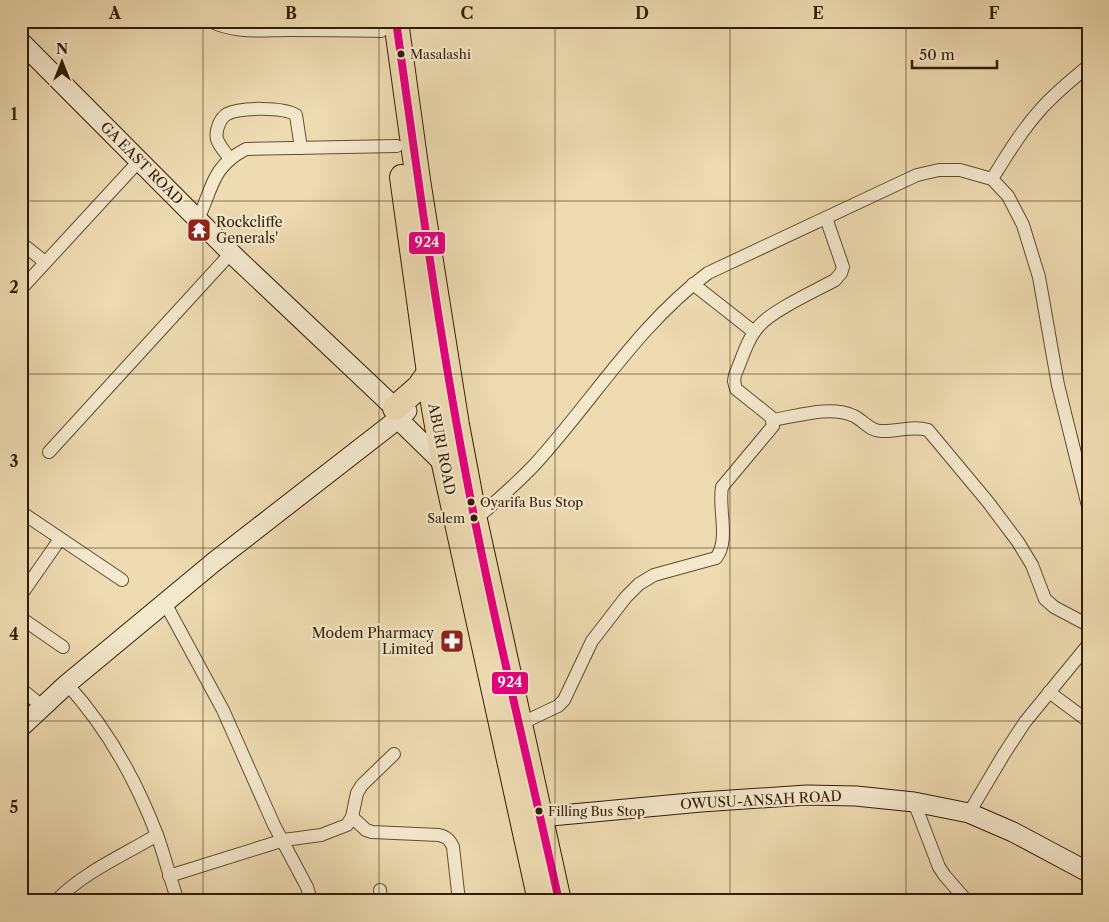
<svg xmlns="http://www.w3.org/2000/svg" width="1109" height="922" font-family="'Libre Caslon Text',serif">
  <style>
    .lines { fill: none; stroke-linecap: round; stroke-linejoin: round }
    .street-casing { stroke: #624c2c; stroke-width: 14 }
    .secondary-casing { stroke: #331d00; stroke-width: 21 }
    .highway-casing { stroke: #331d00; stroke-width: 26 }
    .street { stroke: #f4e8cd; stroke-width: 12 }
    .secondary { stroke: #f4e8cd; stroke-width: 19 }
    .highway { stroke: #eedbb2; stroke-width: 24 }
    .bus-1-casing { stroke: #f4e8cd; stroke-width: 11 }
    .bus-1 { stroke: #e5007d; stroke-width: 8 }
    .grid { fill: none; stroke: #331d00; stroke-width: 1; stroke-opacity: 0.55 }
    .bus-dot { fill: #331d00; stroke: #f4e8cd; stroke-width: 2 }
    .labels { text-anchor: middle; stroke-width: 4.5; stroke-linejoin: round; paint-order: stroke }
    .bus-label { font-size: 13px; fill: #331d00; stroke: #f4e8cd; text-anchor: start }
    .street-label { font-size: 14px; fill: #331d00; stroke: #f4e8cd }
    .poi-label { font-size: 14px; fill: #331d00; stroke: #f4e8cd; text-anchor: start }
    .line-badge { stroke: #f4e8cd; stroke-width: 2 }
    .badge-label { font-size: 14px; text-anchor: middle; font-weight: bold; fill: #fff }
    .neatline { fill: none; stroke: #331d00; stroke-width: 2 }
    .grid-label { font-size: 16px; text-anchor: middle; font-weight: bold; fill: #331d00 }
  </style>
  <rect width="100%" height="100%" fill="#eedbb2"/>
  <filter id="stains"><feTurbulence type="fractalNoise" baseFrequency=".004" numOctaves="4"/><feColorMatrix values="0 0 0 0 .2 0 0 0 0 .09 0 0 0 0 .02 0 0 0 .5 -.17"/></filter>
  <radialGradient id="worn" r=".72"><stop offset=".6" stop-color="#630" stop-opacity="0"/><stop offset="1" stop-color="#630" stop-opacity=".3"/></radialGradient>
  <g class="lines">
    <g class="street-casing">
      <g id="street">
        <path d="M210,21C237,34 260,30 289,30C320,30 351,30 381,31"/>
        <path d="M230,159C226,153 219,146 217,139C215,131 220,118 227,114C240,107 284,107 296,115L301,148"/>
        <path d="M992,179C1007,155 1022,130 1041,109C1055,93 1072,80 1088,66"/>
        <path d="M198,219C213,188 211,167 246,149L397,146"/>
        <path d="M21,243L45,262"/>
        <path d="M693,284L754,332"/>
        <path d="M21,289L139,161"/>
        <path d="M773,420C798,416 830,405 854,416C864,421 870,431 881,431C897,432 912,425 928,430L988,502L1018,542L1032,565L1045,599L1054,607L1088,625"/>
        <path d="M49,452L231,253"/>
        <path d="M21,512L122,580"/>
        <path d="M475,520C496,501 518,483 537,462C594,399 639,324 708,273L917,175L939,170H960L992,179L1008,196L1023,225L1039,277L1058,385L1088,506"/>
        <path d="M21,595L60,539"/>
        <path d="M165,603L223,710L274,825L307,887L311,901"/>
        <path d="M21,618L63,647"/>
        <path d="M67,684C107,728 136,780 157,835C165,857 170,879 178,901"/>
        <path d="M21,689L42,706"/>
        <path d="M1049,692L1088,721"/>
        <path d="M520,724L558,706L564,700L592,641L626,597L639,584L654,575L716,558C730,540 718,509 722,487L773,426L771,417L736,389L734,381L735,375C742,359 747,339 759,326C773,310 815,291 835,280L841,273L843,267L826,218"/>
        <path d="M914,802L939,867L945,876L967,901"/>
        <path d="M969,813L1004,754L1025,722L1088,645"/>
        <path d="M352,817L366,830L372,832L439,835C447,837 450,840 453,847L459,901"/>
        <path d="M169,876L284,840L321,835L347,825L352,817L357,793L362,785L394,754"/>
        <path d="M380,890L381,901"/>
        <path d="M56,901C82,873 124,855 157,835"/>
      </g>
    </g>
    <g class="secondary-casing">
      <g id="secondary">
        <path d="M21,42L231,253L395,408L398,419L444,464"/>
        <path d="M21,727L67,684L214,562L398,419L407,411"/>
        <path d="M540,817L701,802L807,795L856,796L914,802L969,813L1013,832L1088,872"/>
      </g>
    </g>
    <g class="highway-casing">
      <g id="highway">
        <path d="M396,21L418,180L457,425L475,520L559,901"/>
        <path d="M402,177L434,409L444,464L540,901"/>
        <path d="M395,408L419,387L429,373"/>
      </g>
    </g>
    <use href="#street" class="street"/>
    <use href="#secondary" class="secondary"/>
    <use href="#highway" class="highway"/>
    <g class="bus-1-casing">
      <path id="bus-1" d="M396,21C415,156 433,292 457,426C485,585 524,743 559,901"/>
    </g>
    <use href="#bus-1" class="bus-1"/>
  </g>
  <path class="grid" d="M203,21V901M379,21V901M555,21V901M730,21V901M906,21V901M21,201H1088M21,374H1088M21,548H1088M21,721H1088"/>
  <defs>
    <g id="temple-square" transform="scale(1.25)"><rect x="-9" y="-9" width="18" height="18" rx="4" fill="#8f2418" stroke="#f4e8cd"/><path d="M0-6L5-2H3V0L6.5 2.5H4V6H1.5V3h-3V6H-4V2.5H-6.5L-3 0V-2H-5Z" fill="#fff"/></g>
    <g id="pharmacy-square" transform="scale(1.25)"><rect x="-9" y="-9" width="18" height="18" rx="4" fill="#8f2418" stroke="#f4e8cd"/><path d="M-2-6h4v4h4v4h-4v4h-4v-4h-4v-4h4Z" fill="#fff"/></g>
  </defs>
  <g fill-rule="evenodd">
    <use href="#temple-square" x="199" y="230"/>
    <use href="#pharmacy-square" x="452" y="641"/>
  </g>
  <g class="bus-dot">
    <circle cx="401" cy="54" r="4.5"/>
    <circle cx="471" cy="502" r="4.5"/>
    <circle cx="474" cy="518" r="4.5"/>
    <circle cx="539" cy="811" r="4.5"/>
  </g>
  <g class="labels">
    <g class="bus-label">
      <text x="410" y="59">Masalashi</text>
      <text x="480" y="507">Oyarifa Bus Stop</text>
      <text x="465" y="523" text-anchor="end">Salem</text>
      <text x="548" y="816">Filling Bus Stop</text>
    </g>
    <g class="street-label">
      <text transform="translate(142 163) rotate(45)" y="5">GA EAST ROAD</text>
      <text transform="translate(442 449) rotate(79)" y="5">ABURI ROAD</text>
      <text transform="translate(761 800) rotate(-3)" y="5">OWUSU-ANSAH ROAD</text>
    </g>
    <g class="poi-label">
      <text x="216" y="227">Rockcliffe<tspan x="216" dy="16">Generals'</tspan></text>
      <text x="434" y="638" text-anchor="end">Modem Pharmacy<tspan x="434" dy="16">Limited</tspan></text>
    </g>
  </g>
  <g class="line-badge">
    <rect x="408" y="231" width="38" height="24" rx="5" fill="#e5007d"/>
    <rect x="491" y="671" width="38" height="24" rx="5" fill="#e5007d"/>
  </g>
  <g class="badge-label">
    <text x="427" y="247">924</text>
    <text x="510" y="687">924</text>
  </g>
  <rect width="1109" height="922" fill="none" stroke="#eedbb2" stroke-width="55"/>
  <g transform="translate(62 62)" stroke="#f4e8cd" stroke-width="4" paint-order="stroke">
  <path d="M0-4L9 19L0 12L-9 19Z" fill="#331d00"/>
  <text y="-8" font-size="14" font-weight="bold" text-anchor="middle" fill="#331d00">N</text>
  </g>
  <path d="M912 60v8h85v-8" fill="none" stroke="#331d00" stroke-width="2.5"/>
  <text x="919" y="60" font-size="15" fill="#331d00" stroke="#f4e8cd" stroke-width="4" paint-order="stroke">50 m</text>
  <rect x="28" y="28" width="1054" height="866" class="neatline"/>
  <g class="grid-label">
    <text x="115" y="19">A</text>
    <text x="291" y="19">B</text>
    <text x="467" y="19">C</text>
    <text x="642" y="19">D</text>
    <text x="818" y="19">E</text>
    <text x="994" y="19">F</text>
    <text x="14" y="120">1</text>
    <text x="14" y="293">2</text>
    <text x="14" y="467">3</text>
    <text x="14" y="640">4</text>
    <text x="14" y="813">5</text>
  </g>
  <rect width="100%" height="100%" filter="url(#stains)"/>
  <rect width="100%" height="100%" fill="url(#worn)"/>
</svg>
